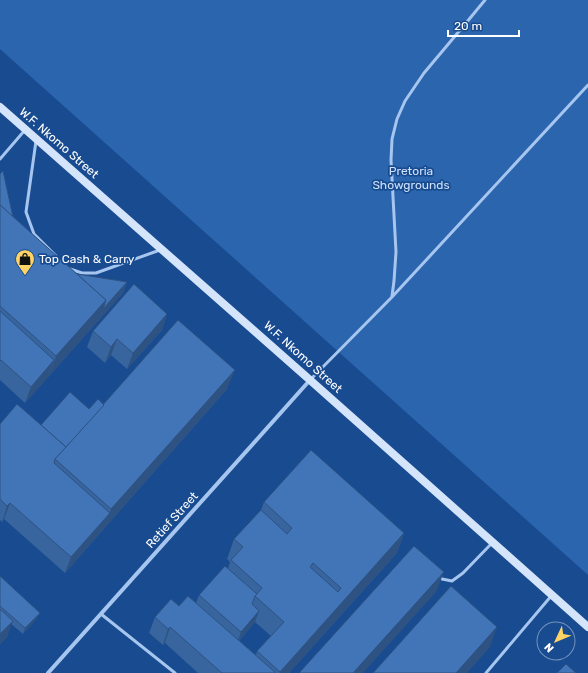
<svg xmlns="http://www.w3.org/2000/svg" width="588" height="673" font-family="Rubik,sans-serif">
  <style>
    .green { fill: #2b65ae }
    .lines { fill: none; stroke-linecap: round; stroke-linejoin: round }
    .lane { stroke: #a6c6ef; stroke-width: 3 }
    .street { stroke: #a6c6ef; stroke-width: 4 }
    .secondary { stroke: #d4e4fb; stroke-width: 8 }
    .wall { fill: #38659e; fill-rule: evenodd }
    .shaded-wall { fill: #2e5281 }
    .building { fill: #4175b8; stroke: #2e5281; fill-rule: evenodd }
    .labels { text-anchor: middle; stroke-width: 3.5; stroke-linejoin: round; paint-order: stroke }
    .street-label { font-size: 12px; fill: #fff; stroke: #184b90 }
    .park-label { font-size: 12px; fill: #cde1fb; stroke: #184b90 }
    .poi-label { font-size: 12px; fill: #fff; stroke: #184b90; text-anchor: start }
  </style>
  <rect width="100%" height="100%" fill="#184b90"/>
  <path class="green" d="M0,0H588V575L0,49Z"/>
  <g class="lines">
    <g class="lane">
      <path d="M36,141L26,212L34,234L56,256"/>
      <path d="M0,159L25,130"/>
      <path d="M70,269L82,273H96L160,250"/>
      <path d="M392,296L394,281L396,252L391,160L392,139L397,119L405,101L424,73L466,23L485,0"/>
      <path d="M310,380L392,297L588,85"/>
      <path d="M439,576L442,579L452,581L463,573L493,542"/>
      <path d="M101,614L175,673"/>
      <path d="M486,673L552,595"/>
    </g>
    <path class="street" d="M48,673L310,380"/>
    <path class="secondary" d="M0,107L310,380L588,627"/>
  </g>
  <g class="wall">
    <path d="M0,174L13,217L77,274L127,282L123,293L25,403L0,380Z"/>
    <path d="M167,314L162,330L127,369L111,355L105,363L87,347L93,331Z"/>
    <path d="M227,389L65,573L4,519L2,522L0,520V424L41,425L104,405Z"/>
    <path d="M264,502L404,533L397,553L289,673H198L165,643L163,645L149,633L155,617L179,606L196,603L199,595L228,569L230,562L227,559L234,539L261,510ZM255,622L271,636L257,651L256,655L239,641Z"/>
    <path d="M0,576L40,613L37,618L23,634L11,624L7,637L0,644Z"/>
  </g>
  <g class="shaded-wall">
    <path d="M127,282L123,293L99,320L103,309Z"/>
    <path d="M106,300L99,320L49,376L56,356Z"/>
    <path d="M167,314L162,330L127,369L133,353Z"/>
    <path d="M117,339L111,355L105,363L111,347Z"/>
    <path d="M54,360L49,376L25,403L31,387Z"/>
    <path d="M235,370L227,389L65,573L71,557L110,513L111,509Z"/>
    <path d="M10,503L4,519L2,522L7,506Z"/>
    <path d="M404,533L397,553L289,673H279L280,672Z"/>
    <path d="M444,572L436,592L363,673H353Z"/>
    <path d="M259,611L255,622L237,643L241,632Z"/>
    <path d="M40,613L37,618L23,634L25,628Z"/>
    <path d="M13,621L7,637L0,644V634Z"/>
    <path d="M170,627L165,643L163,645L168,629Z"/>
    <path d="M497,627L490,647L467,673H456Z"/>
  </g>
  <g class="building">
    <path d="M3,171L13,217L0,205V174Z"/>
    <path d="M0,205L106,300L56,356L0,306Z"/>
    <path d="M77,274L127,282L103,309L106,300Z"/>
    <path d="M134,284L167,314L133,353L117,339L111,347L93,331Z"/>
    <path d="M0,311L54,360L31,387L1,360L0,361Z"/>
    <path d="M178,320L235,370L111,509L55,459Z"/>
    <path d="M70,392L89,409L98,399L104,405L66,447L41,425Z"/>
    <path d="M17,404L66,447L55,459L54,463L110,513L71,557L10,503L7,506L0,499V424Z"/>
    <path d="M311,450L404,533L280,672L257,651L284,622L255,596L262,588L231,560L243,547L234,539L261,510L287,534L292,528L264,502ZM313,563L341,588L338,592L310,567Z"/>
    <path d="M414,546L444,572L353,673H299Z"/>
    <path d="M225,566L257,594L255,596L252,604L259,611L241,632L199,595Z"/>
    <path d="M0,576L40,613L25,628L0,606Z"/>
    <path d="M451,586L497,627L456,673H373Z"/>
    <path d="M188,596L276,673H222L170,627L168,629L155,617L171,599L179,606Z"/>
    <path d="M0,609L13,621L0,634Z"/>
    <path d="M566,664L576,673H557Z"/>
  </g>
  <defs>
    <g id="shop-pin" transform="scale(1)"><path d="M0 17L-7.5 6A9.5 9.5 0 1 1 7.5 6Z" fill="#ffd464" stroke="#184b90"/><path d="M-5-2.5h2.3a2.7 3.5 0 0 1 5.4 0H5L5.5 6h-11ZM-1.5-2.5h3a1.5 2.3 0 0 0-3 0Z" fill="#111"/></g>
  </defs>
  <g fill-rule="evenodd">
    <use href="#shop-pin" x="25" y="259"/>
  </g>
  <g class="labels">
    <g class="street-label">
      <text transform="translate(59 143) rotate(41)" y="4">W.F. Nkomo Street</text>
      <text transform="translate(303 357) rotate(42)" y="4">W.F. Nkomo Street</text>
      <text transform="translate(172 520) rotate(-48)" y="4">Retief Street</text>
    </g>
    <g class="park-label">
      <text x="411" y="175">Pretoria<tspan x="411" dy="14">Showgrounds</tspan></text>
    </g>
    <g class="poi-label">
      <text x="39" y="263">Top Cash &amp; Carry</text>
    </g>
  </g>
  <g transform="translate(556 641) rotate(226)"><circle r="19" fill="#184b90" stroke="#7493bc"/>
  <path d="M0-3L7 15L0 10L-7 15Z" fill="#ffd464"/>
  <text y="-6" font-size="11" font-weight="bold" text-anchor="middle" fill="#ffffff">N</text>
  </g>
  <path d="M448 30v6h71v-6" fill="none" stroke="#ffffff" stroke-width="2"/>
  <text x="454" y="30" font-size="12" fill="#ffffff" stroke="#184b90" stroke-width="3" paint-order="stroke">20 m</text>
</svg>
